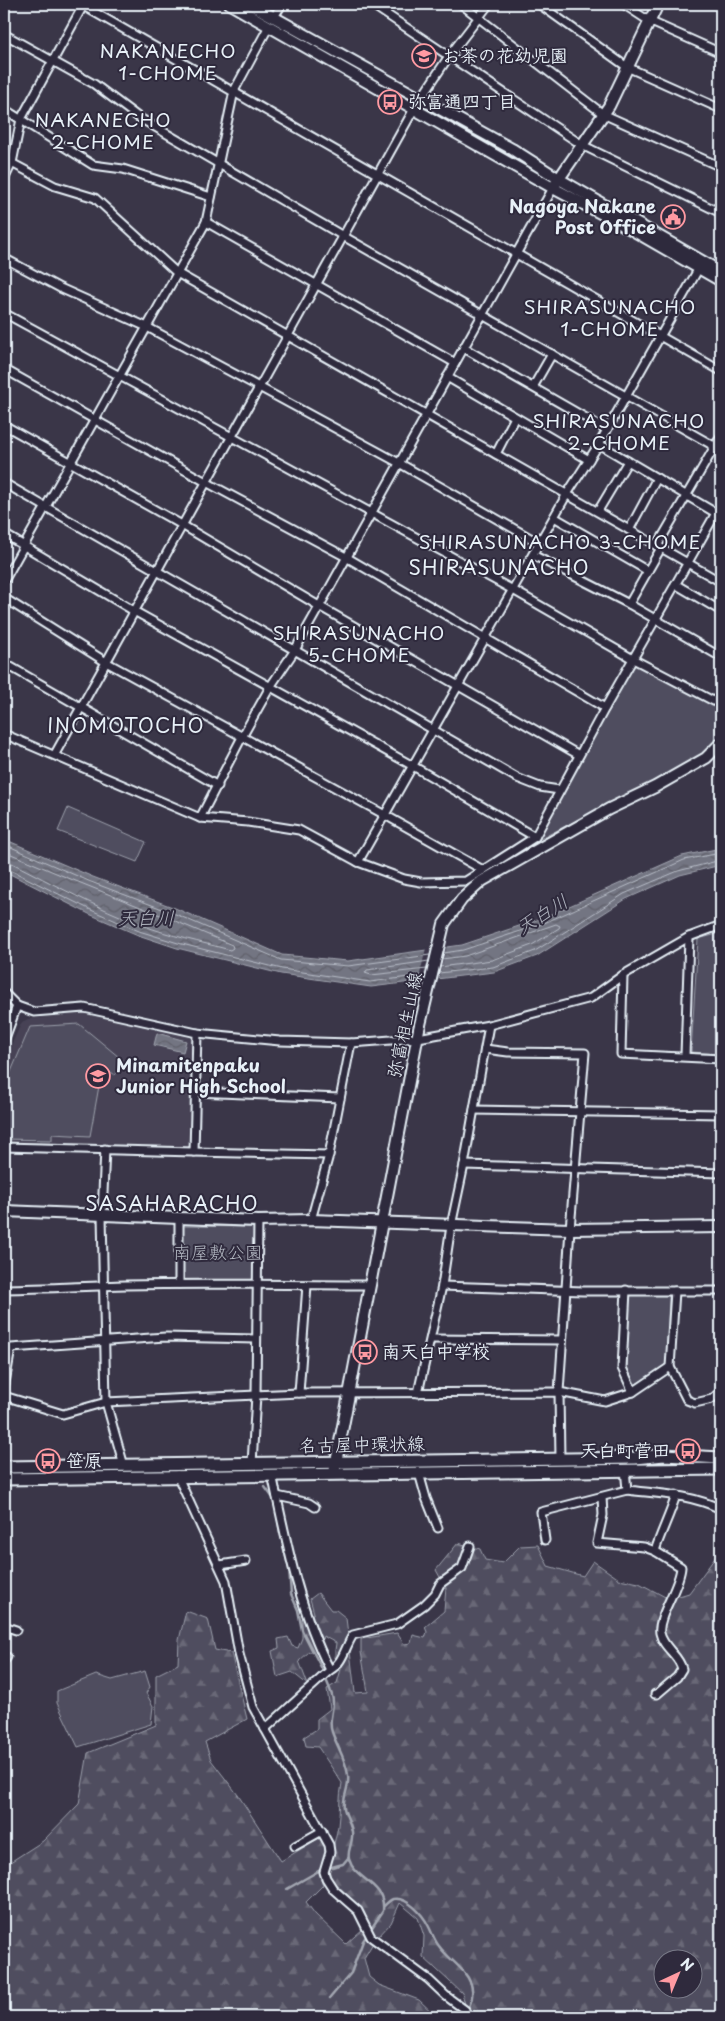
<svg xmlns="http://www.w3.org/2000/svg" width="725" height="2021" font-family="'Playpen Sans','Klee One',sans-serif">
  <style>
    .built { fill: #464354 }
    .green { fill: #504e5f; stroke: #9ca0ac }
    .forest { fill: url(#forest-firs); stroke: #9ca0ac; fill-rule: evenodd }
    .water { fill: url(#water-waves); stroke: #a2a6b1 }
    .pier { fill: #3a3648 }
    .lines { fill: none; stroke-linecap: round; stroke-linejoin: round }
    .shore { stroke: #b9bfc9; stroke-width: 1 }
    .stream { stroke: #a2a6b1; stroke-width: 2.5 }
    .street-casing { stroke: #e8f1f8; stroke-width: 11 }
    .secondary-casing { stroke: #e8f1f8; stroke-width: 14 }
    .primary-casing { stroke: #e8f1f8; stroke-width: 15 }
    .street { stroke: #2f2a3d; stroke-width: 7 }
    .secondary { stroke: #2f2a3d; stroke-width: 10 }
    .primary { stroke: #2f2a3d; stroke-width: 11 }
    .labels { text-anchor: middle; stroke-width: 4; stroke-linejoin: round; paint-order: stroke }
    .poi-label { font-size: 18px; font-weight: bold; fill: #e8f1f8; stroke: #2f2a3d; text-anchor: start }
    .street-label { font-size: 18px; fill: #e8f1f8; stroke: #2f2a3d }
    .park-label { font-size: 18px; fill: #b3b8c2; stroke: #2f2a3d }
    .neighbourhood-label { font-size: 19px; letter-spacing: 1px; fill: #e8f1f8; stroke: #2f2a3d }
    .water-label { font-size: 19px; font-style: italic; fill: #aeb2bd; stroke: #2f2a3d }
    .quarter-label { font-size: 20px; letter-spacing: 1px; fill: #e8f1f8; stroke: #2f2a3d }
  </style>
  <defs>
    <pattern id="forest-firs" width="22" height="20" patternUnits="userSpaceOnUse" patternTransform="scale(1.25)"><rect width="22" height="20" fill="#504e5f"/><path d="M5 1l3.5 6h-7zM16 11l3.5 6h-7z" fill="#696877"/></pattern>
    <pattern id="water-waves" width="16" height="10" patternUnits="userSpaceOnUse" patternTransform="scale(1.25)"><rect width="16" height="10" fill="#737482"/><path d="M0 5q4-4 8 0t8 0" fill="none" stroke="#5f6069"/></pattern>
  </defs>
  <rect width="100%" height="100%" fill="#3a3648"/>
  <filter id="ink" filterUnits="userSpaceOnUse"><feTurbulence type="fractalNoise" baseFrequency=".02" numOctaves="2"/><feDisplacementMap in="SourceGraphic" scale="10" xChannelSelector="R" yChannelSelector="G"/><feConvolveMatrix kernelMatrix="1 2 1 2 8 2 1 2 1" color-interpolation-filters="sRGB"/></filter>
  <g filter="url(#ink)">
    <path class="built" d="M87,1013L135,1023L193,1038L191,1145L188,1148L129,1145L4,1143V1061L22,1022L28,1019Z"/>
    <g class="green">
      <path d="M633,662L721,707V739L705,755L536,841L560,793Z"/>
      <path d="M68,808L146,842L137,862L58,831Z"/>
      <path d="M717,934H721V1054L691,1052L698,939Z"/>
      <path d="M79,1024L125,1062L115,1075L111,1072L99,1086L90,1136L52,1134V1140L4,1139V1088L30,1027Z"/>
      <path d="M184,1226L253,1227L255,1231V1277L251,1280L185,1281L183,1278L181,1229Z"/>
      <path d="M632,1293L666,1294L669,1297L666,1365L636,1384L631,1381L627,1366L629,1297Z"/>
      <path d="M145,1671L150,1687L146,1693L153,1706L151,1724L78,1747L57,1703V1691L96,1675L112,1680Z"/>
    </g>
    <g class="forest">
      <path d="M458,1543L480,1549L485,1560L503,1563L520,1546L538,1545L548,1566L583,1576L593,1561L619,1579L639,1583L669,1599L689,1593L720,1551H721V2017H460L466,2008L462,1993L423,1957L424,1936L418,1918L400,1903L391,1923L378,1937L374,1934L361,1908L330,1878C328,1860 335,1843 338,1826C340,1812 339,1797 342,1783L318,1747L306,1746L304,1737L317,1729V1719L330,1709L327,1689L337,1683L342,1666L334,1658L336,1643L323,1636L318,1653L309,1652L299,1661L308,1685L292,1672L277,1677L272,1651L279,1648L278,1639L288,1637L292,1646L298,1648L302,1638V1618L314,1613L310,1599L318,1593L331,1610H336L346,1618L355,1693L368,1692L361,1652V1639L397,1633L404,1644L411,1643L413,1635L425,1638L427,1632L425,1627L444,1611L446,1588L436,1570ZM662,1958H692V1988H662Z"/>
      <path d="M186,1611L208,1619L215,1650L231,1653L247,1719L205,1742L211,1760L238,1795L281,1861L321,1837C332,1857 315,1867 323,1885L306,1902L315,1914L346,1944L363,1929L373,1943L364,1958L369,1977L379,1985L419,2000L437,2017H4V1866L43,1841L79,1804L88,1753L156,1725V1675L178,1664L179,1640Z"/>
    </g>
    <g class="water">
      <path d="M4,839L93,877L175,908L282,955L348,961L462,945L540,919L682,856L721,848V865L680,875L626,899L537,956L494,972L371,987L281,974L177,948L138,935L89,914L4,871Z"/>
      <path d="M157,1033L186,1041L183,1052L154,1045Z"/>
    </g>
    <path class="pier" d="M447,945L438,981L418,983L426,948Z"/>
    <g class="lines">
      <g class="shore">
        <path d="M4,844L91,882L173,913L281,960L348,966L430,955"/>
        <path d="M4,851C79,884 157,912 232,945L233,948L230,950C201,942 170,936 142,925C97,908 53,884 10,862L4,860"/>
        <path d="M4,867L91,910L139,931L178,943L282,969L370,982L425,975"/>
        <path d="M444,953L463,950L542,924L684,860L721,853"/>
        <path d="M440,967L492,960L532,945L559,928L560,926L556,924L465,956L442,959"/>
        <path d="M427,969L371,975L365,973L367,970L429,961"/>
        <path d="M439,973L493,967L535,951L624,894L678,871L721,860"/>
      </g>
      <g class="stream">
        <path d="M265,1487L273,1498L275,1506"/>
        <path d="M277,1513L280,1533L289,1569L291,1594L298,1610L302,1630L322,1669"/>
        <path d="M325,1677C328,1685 333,1694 333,1702C333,1713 328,1721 332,1732C337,1746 346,1760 348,1775C350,1787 342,1798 344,1808C346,1818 354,1827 352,1837C352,1845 347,1851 349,1859C355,1881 386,1882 383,1911L363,1941L351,1973L330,1998"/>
        <path d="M328,1868L343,1864L348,1858"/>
        <path d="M287,1889L322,1869"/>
        <path d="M384,1906C387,1903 390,1900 393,1899C407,1896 423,1915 428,1925C432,1932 434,1940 439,1946C448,1959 465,1968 471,1984C475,1997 469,2006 465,2017"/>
      </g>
      <g class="street-casing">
        <g id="street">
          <path d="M80,4L721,371"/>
          <path d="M371,4L582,145L721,213"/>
          <path d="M461,4L603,114L721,167"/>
          <path d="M539,4L627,67L721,109"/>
          <path d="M623,4L649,21L721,53"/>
          <path d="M274,17L282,4"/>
          <path d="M4,34L94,84L138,117L343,236L721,450"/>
          <path d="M4,109L93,165L123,169L211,197"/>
          <path d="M4,159L55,186L95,198L177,273L721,582"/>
          <path d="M4,180L12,163L21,119L84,4"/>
          <path d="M206,222L455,363"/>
          <path d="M4,258L60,288L147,327L259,387L399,463L539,543"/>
          <path d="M4,313L513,590L633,659L721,705"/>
          <path d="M464,348L607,430"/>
          <path d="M4,369L206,482L346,557L605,708"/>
          <path d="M447,377L589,460"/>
          <path d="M533,387L552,354"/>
          <path d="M4,425L182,525L319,606L579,755"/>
          <path d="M599,444L721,516"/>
          <path d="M496,454L515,417"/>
          <path d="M4,483L517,778L540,787L559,790"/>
          <path d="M598,511L628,461"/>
          <path d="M554,517L648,571"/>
          <path d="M629,530L657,478"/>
          <path d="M4,534L134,611L413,766L535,837"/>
          <path d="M657,546L721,436"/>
          <path d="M533,555L629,604L721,657"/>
          <path d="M4,581L206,222L234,91L269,26"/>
          <path d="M675,584L721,611"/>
          <path d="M4,598L106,662L385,815L483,870"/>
          <path d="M629,604L661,548"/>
          <path d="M4,663L218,786"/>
          <path d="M4,734L200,818L248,822L299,830L358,862L404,879L421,882L466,881L535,837L605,708L716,513"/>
          <path d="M55,754L414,109L449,56L489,4"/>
          <path d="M200,818L242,737L270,687L295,650L553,188"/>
          <path d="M358,862L567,494L599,444L699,268"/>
          <path d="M623,975L621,1054L721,1059"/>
          <path d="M4,993L17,1006L4,1041"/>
          <path d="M197,1033L280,1041L351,1043L418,1038L489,1025L591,998L623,975L689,937L716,927L721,928"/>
          <path d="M485,1049L508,1052L585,1053L570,1229L559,1392L605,1401L633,1392L670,1367"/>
          <path d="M685,1056L689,937"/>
          <path d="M195,1092L340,1098"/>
          <path d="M474,1110L721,1114"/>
          <path d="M4,1147L194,1152L197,1033L84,1008L34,1012L17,1006"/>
          <path d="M105,1149L102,1215L106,1402L124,1466"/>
          <path d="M194,1152L329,1155"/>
          <path d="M464,1165L721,1173"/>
          <path d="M179,1218V1284"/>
          <path d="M311,1220L329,1155L351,1043"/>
          <path d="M442,1286L583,1291H721"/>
          <path d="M4,1289C45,1289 85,1286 126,1285C207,1283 288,1285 370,1285"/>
          <path d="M626,1290L622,1368L633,1392"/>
          <path d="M675,1291L670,1367L687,1400L695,1403L712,1399L721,1391"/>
          <path d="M431,1339L562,1340"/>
          <path d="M4,1389L11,1348L165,1337L256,1339"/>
          <path d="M299,1393L307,1285"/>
          <path d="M418,1393L442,1286L451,1226L464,1165L489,1025"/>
          <path d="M4,1396L63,1414L106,1402L299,1393L559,1392L560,1459"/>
          <path d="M252,1464L256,1395L258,1221"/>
          <path d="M625,1469L627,1490C661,1494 689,1494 721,1509"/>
          <path d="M419,1473L426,1498L438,1528"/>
          <path d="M177,1475L226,1581L239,1654L253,1707L329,1845L330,1852L324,1872L326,1878L333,1889L358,1911L371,1937L428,1979L446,1996L465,2010"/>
          <path d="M277,1496L309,1503L315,1507"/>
          <path d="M602,1497L603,1515L597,1543L644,1547L655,1551L681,1567C680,1587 657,1617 660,1633C663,1648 679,1655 682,1669L677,1677L657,1694H655"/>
          <path d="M545,1540L541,1512L627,1490"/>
          <path d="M655,1551C661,1532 670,1515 676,1495"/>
          <path d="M220,1565L246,1561"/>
          <path d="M4,1626L16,1630"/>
          <path d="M4,1661L7,1657"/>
          <path d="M330,1670C343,1663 345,1647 353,1635L397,1624L424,1605L435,1594L440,1584L462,1568L470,1546"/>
          <path d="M265,1729L330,1670C299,1610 286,1540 272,1474"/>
          <path d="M295,1846L322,1831"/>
        </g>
      </g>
      <g class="secondary-casing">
        <g id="secondary">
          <path d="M230,4L553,188L627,227L721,281"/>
          <path d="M250,4L512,149L559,179L721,272"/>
          <path d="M556,183L609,106L658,4"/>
          <path d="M4,1211L179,1218L258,1221L311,1220L570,1229L721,1227"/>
          <path d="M334,1473L419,1029L444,924L462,899L482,881L609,809L655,787L706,758L721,743"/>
        </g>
      </g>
      <g class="primary-casing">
        <g id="primary">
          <path d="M4,1467L635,1458L664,1455L721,1458"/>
          <path d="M4,1479L721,1469"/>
        </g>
      </g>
      <use href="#street" class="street"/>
      <use href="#secondary" class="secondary"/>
      <use href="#primary" class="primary"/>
    </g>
  </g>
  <defs>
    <g id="school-ring" transform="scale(1.25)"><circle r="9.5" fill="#2f2a3d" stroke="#ff9aa2" stroke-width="1.5"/><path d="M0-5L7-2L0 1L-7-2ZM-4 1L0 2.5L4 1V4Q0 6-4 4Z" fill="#ff9aa2"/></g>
    <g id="bus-ring" transform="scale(1.25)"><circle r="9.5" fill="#2f2a3d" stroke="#ff9aa2" stroke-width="1.5"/><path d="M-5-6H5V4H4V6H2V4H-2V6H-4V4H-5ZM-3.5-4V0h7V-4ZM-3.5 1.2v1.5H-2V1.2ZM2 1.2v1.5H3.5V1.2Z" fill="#ff9aa2"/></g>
    <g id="civic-ring" transform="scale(1.25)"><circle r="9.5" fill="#2f2a3d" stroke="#ff9aa2" stroke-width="1.5"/><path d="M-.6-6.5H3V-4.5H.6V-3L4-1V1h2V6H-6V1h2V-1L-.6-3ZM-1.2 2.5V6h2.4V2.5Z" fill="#ff9aa2"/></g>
  </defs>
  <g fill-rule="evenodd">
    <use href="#school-ring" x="424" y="56"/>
    <use href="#bus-ring" x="390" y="102"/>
    <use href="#civic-ring" x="673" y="217"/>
    <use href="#school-ring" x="98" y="1076"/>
    <use href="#bus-ring" x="365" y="1352"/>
    <use href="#bus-ring" x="688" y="1451"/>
    <use href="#bus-ring" x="48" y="1461"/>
  </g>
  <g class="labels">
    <g class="poi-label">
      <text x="442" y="62">お茶の花幼児園</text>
      <text x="408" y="108">弥富通四丁目</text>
      <text x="656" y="213" text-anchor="end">Nagoya Nakane<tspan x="656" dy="21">Post Office</tspan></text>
      <text x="116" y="1072">Minamitenpaku<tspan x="116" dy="21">Junior High School</tspan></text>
      <text x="382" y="1358">南天白中学校</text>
      <text x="670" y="1457" text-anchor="end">天白町菅田</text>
      <text x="66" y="1467">笹原</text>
    </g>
    <g class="street-label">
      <text transform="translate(405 1025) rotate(-78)" y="6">弥富相生山線</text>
      <text transform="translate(362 1445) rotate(-1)" y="6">名古屋中環状線</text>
    </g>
    <g class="park-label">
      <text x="218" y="1259">南屋敷公園</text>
    </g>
    <g class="neighbourhood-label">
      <text x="168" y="58">NAKANECHO<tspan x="168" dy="22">1-CHOME</tspan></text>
      <text x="103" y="127">NAKANECHO<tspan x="103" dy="22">2-CHOME</tspan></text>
      <text x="610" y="314">SHIRASUNACHO<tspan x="610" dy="22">1-CHOME</tspan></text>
      <text x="619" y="428">SHIRASUNACHO<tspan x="619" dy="22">2-CHOME</tspan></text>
      <text x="560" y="549">SHIRASUNACHO 3-CHOME</text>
      <text x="359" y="640">SHIRASUNACHO<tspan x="359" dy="22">5-CHOME</tspan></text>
    </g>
    <g class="water-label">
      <text transform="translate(542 914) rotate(-32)" y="7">天白川</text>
      <text x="146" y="925">天白川</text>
    </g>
    <g class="quarter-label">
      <text x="499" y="575">SHIRASUNACHO</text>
      <text x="126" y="733">INOMOTOCHO</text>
      <text x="172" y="1211">SASAHARACHO</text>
    </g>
  </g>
  <rect width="725" height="2021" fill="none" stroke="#2f2a3d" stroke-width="20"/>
  <rect x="10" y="10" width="705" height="2001" fill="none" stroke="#e8f1f8" stroke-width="2" filter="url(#ink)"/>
  <g transform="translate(678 1974) rotate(44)"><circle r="24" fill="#2f2a3d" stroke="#797a88"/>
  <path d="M0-4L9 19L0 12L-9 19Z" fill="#ff9aa2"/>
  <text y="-8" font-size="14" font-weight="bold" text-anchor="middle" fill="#e8f1f8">N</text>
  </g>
</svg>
